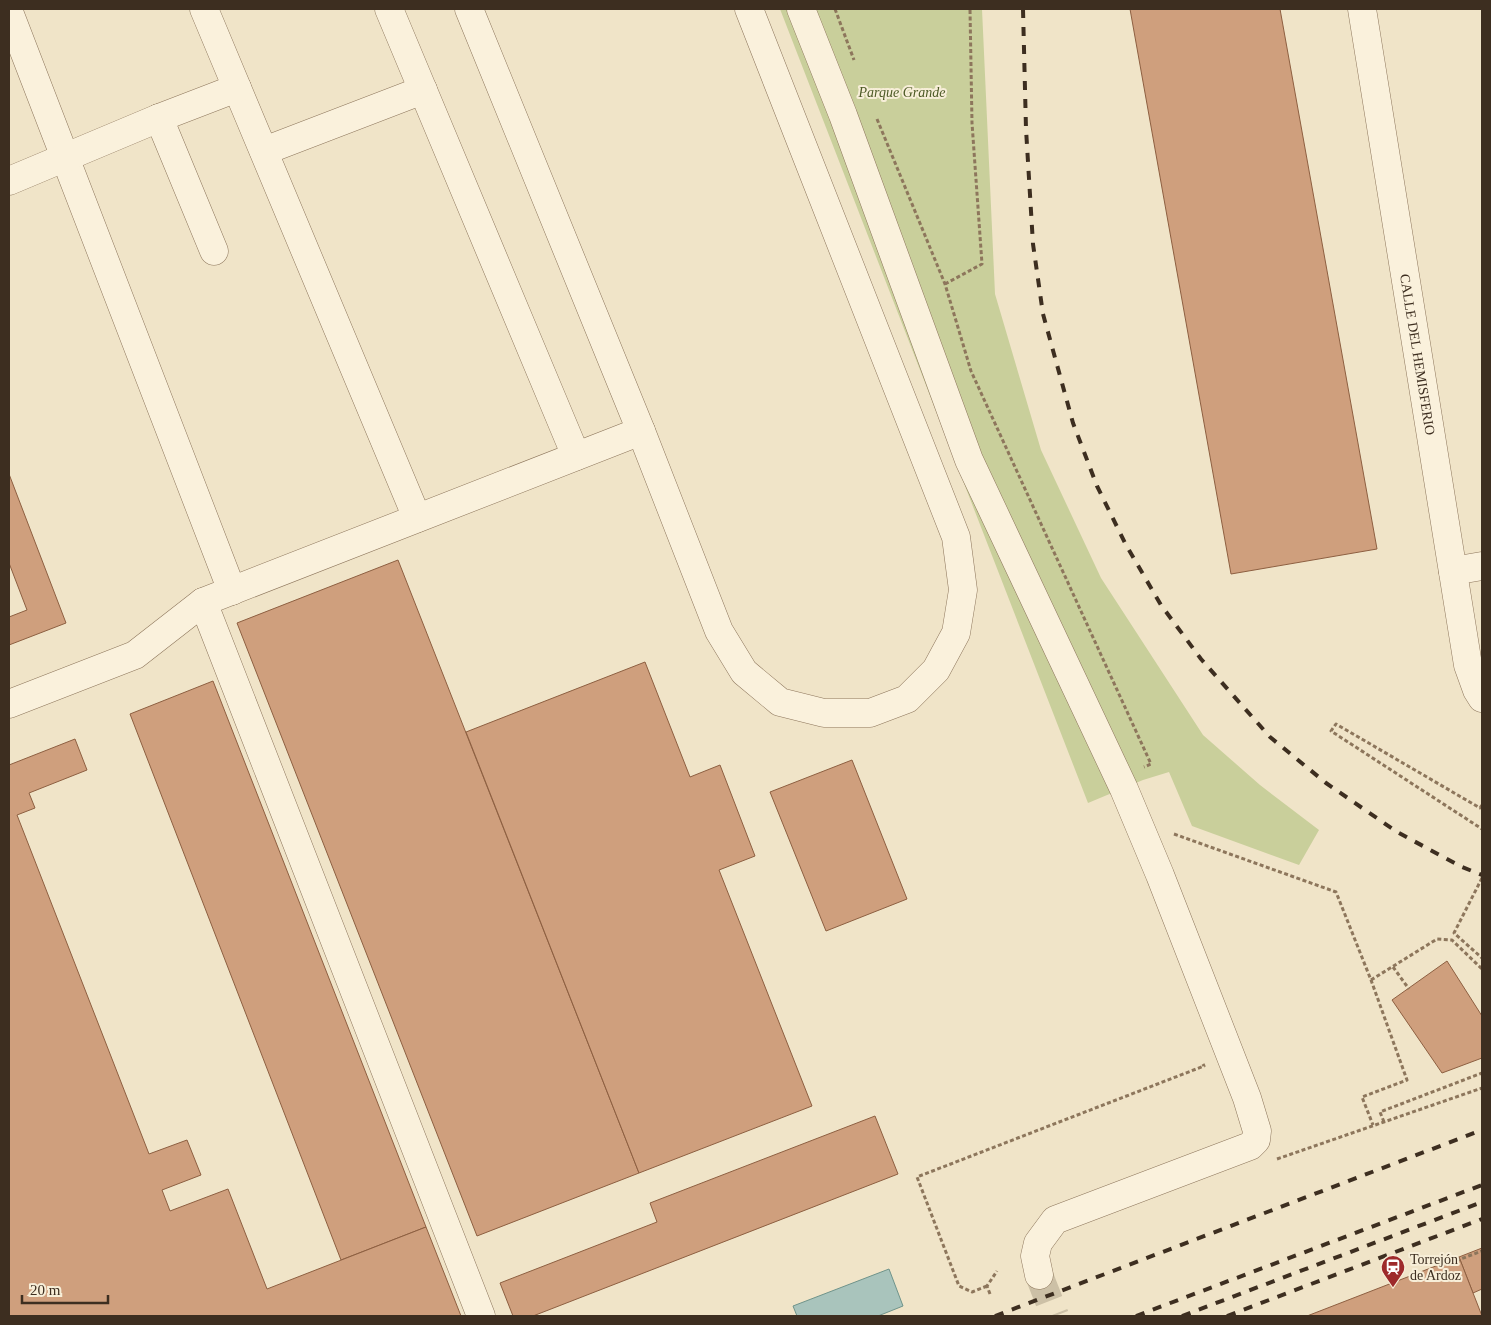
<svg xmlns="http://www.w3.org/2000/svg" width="1491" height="1325" font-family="Georgia,serif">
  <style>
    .green { fill: #c9cf9b }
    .water { fill: #a9c4bc; stroke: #6f938a }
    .building { fill: #cf9f7d; stroke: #8d5f41 }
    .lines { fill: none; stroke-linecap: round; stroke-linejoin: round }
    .minor-tunnel { stroke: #ccc0a6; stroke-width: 28; stroke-dasharray: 28 14; stroke-linecap: butt }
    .minor-casing { stroke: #8d765c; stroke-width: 29 }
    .path { stroke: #8d765c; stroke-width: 3; stroke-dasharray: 4 2.5; stroke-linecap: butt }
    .minor { stroke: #faf1dc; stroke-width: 28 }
    .rail { stroke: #3d2e20; stroke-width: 4; stroke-dasharray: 9 9; stroke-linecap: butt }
    .labels { text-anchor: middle; stroke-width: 4; stroke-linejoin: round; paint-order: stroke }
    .park-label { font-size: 14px; font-style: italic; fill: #4d5a26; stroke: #f7eed8 }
    .street-label { font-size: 14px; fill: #3d2e20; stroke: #f7eed8 }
    .poi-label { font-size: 14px; fill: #3d2e20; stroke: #f7eed8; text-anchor: start }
  </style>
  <rect width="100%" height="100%" fill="#f0e4c8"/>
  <path class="green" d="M780,9H982L995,294L1041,450L1101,578L1203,735L1260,785L1319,830L1299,865L1192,826L1169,772L1143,780L1088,803Z"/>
  <path class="water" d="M889,1269L903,1306L878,1316H797L793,1306Z"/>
  <g class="building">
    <path d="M1130,9H1280L1377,549L1231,574Z"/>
    <path d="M9,474L66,623L9,645V617L27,610L9,563Z"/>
    <path d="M398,560L639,1173L477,1236L237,623Z"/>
    <path d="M645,662L690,777L720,765L755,856L719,870L812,1106L639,1173L466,732Z"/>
    <path d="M213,681L426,1227L341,1260L130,714Z"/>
    <path d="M75,739L87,770L29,793L35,808L17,815L149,1154L187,1140L201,1175L162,1190L170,1211L228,1189L267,1289L426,1227L461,1316H9V765Z"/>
    <path d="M852,760L907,899L826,931L770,792Z"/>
    <path d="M1447,961L1482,1016V1058L1442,1073L1392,1000Z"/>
    <path d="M875,1116L898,1174L533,1316H513L500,1283L657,1222L650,1203Z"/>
    <path d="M1482,1248V1289L1473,1293L1459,1257Z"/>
    <path d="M1459,1257L1482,1316H1307Z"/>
  </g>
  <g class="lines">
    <path class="minor-tunnel" d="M1039,1275L1055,1316"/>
    <g class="minor-casing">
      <g id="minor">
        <path d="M204,9L417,518"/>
        <path d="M389,9L576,456"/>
        <path d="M469,9L641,431L719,631L744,672L780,702L824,713H870L907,699L936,670L956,633L963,590L956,537L749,9"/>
        <path d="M801,9L843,115L969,460L1124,789L1160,875L1247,1098L1257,1131L1256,1140L1250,1146L1055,1220L1038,1243L1035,1256L1039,1275"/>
        <path id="s1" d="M1362,9L1468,665L1477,690L1482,698"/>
        <path d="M9,12L232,591"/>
        <path d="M159,118L214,251"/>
        <path d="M264,151L423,90"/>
        <path d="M9,181L159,118L237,88"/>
        <path d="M1453,571L1482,566"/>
        <path d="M203,602L481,1316"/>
        <path d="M9,704L135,655L203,602L641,431"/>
      </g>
    </g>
    <g class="path">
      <path d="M835,9L854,60"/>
      <path d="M877,119L945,284L971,371L1151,764L1144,767"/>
      <path d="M945,284L982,264L972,123L970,9"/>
      <path d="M1482,805L1480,808L1336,724L1331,731L1482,829"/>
      <path d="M1174,834L1336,892L1371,980L1407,1080L1362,1097L1373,1125"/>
      <path d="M1482,878L1454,933L1482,958"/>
      <path d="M1393,967L1409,989"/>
      <path d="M1371,980L1437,939L1452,940L1482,969"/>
      <path d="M1384,1122L1380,1112L1482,1073"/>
      <path d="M1277,1159L1482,1088"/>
      <path d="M1450,1263L1482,1251"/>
      <path d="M987,1286L972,1292L959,1286L917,1177L1204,1066L1203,1064"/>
      <path d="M990,1294L987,1286L997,1271"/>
    </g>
    <use href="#minor" class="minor"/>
    <g class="rail">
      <path d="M1023,9L1026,129L1033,244L1043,314L1073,423L1097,486L1126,545L1161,605L1201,659L1270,737L1326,783L1397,832L1462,867L1482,875"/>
      <path d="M995,1316L1482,1130"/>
      <path d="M1136,1316L1482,1185"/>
      <path d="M1182,1316L1482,1202"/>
      <path d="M1227,1316L1482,1219"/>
    </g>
  </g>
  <defs>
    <g id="station-pin" transform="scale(1.25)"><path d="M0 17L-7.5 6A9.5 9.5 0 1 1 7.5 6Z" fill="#9e2a2b" stroke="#f7eed8"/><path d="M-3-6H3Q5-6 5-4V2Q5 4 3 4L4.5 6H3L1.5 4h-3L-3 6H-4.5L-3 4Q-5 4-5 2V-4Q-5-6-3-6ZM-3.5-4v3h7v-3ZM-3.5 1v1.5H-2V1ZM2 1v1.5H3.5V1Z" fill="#fff"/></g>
  </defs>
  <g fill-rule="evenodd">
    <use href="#station-pin" x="1393" y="1267"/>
  </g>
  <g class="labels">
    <g class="park-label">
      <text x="902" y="97">Parque Grande</text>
    </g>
    <g class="street-label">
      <text dy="5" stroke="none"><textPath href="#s1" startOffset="350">CALLE DEL HEMISFERIO</textPath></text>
    </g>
    <g class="poi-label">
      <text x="1410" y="1264">Torrejón<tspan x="1410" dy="16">de Ardoz</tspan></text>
    </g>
  </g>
  <rect width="1491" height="1325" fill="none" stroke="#3d2e20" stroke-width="20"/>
  <path d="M22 1295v8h86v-8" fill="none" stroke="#3d2e20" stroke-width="2.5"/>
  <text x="30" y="1295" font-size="15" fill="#3d2e20" stroke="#f7eed8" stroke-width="4" paint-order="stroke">20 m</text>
</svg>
